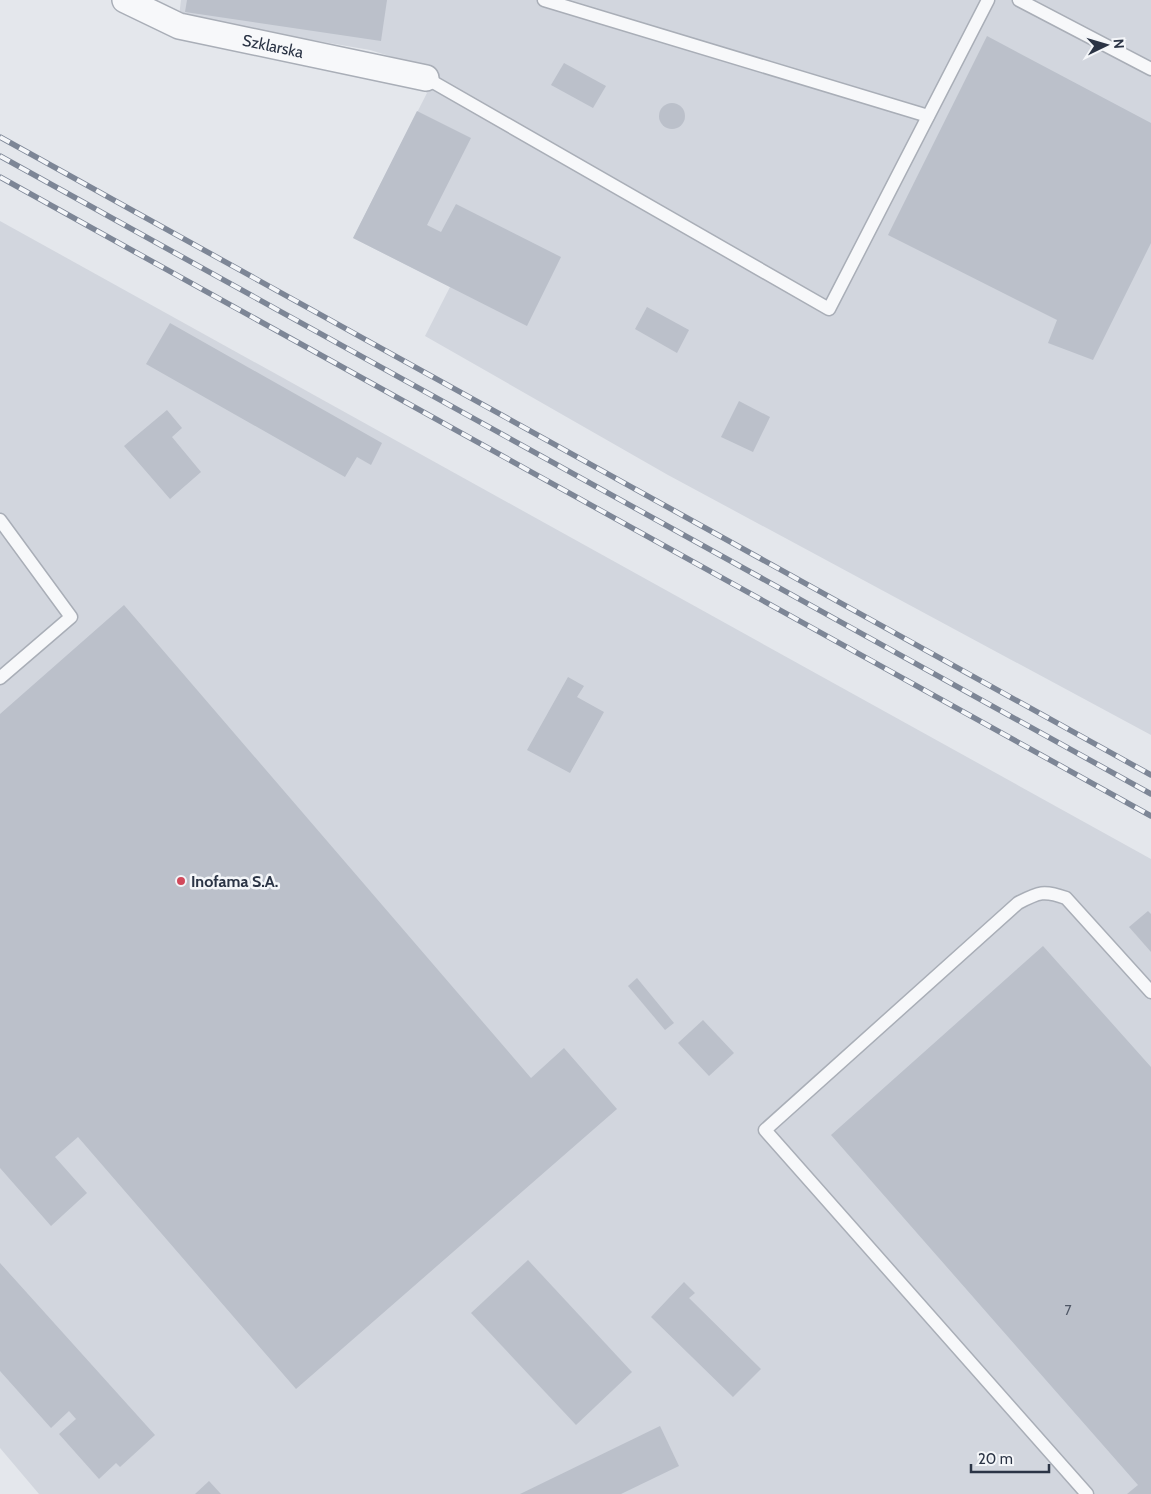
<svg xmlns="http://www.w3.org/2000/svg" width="1151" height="1494" font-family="Cabin,sans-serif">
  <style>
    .built { fill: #d2d6de }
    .building { fill: #bbc0ca }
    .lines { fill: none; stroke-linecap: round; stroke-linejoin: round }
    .service-casing { stroke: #a9aeb7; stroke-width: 15 }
    .minor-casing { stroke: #a9aeb7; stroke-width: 28 }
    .service { stroke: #f7f8fa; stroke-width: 12 }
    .minor { stroke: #f7f8fa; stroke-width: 25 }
    .rail-casing { stroke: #7d8696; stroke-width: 5.5 }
    .rail { stroke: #f4f6f9; stroke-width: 4; stroke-dasharray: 11; stroke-linecap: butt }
    .poi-dot { fill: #d1495b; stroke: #f4f6f9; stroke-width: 2 }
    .labels { text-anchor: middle; stroke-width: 5; stroke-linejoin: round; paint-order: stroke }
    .number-label { font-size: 14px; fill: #4f5766 }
    .street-label { font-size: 16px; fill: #2b3445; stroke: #f4f6f9 }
    .poi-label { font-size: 16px; font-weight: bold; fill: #2b3445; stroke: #f4f6f9; text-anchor: start }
  </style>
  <rect width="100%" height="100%" fill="#e4e7ec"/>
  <g class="built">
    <path d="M181,0H1151V735L668,475L425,336L450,287L353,238L427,93L421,89L431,69L370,50L179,17Z"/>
    <path d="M0,221L1151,859V1494H39L0,1448Z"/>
  </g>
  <g class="building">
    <path d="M187,0H387L381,41L185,12Z"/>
    <path d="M987,36L1151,123V243L1093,360L1048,343L1057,320L888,235Z"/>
    <path d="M564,63L606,86L593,108L551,85Z"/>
    <circle cx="672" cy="116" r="13"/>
    <path d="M417,111L471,138L427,225L441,232L456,204L561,257L527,326L353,238Z"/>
    <path d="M647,307L689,330L677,353L635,329Z"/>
    <path d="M170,323L382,443L371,465L357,457L345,477L146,364Z"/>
    <path d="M739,401L770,417L753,452L721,437Z"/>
    <path d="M167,410L182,428L172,437L201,472L170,499L124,446Z"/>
    <path d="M124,605L531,1078L564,1048L617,1109L296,1389L78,1137L55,1157L87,1193L51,1226L0,1168V714Z"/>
    <path d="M568,677L584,686L577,697L604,712L570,773L527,750Z"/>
    <path d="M1148,911L1151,914V952L1129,927Z"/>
    <path d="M1043,946L1151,1067V1494H1127L1138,1485L831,1135Z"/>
    <path d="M637,978L674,1023L665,1030L628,986Z"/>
    <path d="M703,1020L734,1053L709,1076L678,1043Z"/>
    <path d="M528,1260L632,1372L576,1425L471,1313Z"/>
    <path d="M0,1263L155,1435L120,1467L116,1463L99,1479L59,1434L76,1419L69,1411L51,1428L0,1371Z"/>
    <path d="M684,1282L695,1293L689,1298L761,1369L733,1397L651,1317Z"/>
    <path d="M660,1426L679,1466L621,1494H520Z"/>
    <path d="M209,1481L221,1494H195Z"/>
  </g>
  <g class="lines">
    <g class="service-casing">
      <g id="service">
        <path d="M544,0L928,116"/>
        <path d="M1019,0L1151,69"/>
        <path d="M426,78L829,309L988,0"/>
        <path d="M0,520L71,617L0,678"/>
        <path d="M1087,1494L765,1130L1018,903C1039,892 1044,890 1066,898L1151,992"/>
      </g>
    </g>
    <g class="minor-casing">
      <g id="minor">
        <path id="s1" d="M125,0L179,26L426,78"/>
      </g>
    </g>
    <use href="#service" class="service"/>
    <use href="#minor" class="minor"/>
    <g class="rail-casing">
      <g id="rail">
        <path d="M0,137L1151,775"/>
        <path d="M0,156L1151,794"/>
        <path d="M0,177L1151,816"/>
      </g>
    </g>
    <use href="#rail" class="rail"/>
  </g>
  <circle class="poi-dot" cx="181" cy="881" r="5"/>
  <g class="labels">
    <g class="number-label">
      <text x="1068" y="1315">7</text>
    </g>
    <g class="street-label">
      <text dy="6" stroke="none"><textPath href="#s1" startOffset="156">Szklarska</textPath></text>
    </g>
    <g class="poi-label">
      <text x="191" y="887">Inofama S.A.</text>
    </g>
  </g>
  <g transform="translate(1106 45) rotate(85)" stroke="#f4f6f9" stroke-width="4" paint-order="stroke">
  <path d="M0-4L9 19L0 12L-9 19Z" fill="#2b3445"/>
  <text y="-8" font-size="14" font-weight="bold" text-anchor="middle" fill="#2b3445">N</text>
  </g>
  <path d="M971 1464v8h78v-8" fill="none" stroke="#2b3445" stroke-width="2.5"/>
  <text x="978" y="1464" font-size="15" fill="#2b3445" stroke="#f4f6f9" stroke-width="4" paint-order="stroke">20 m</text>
</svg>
